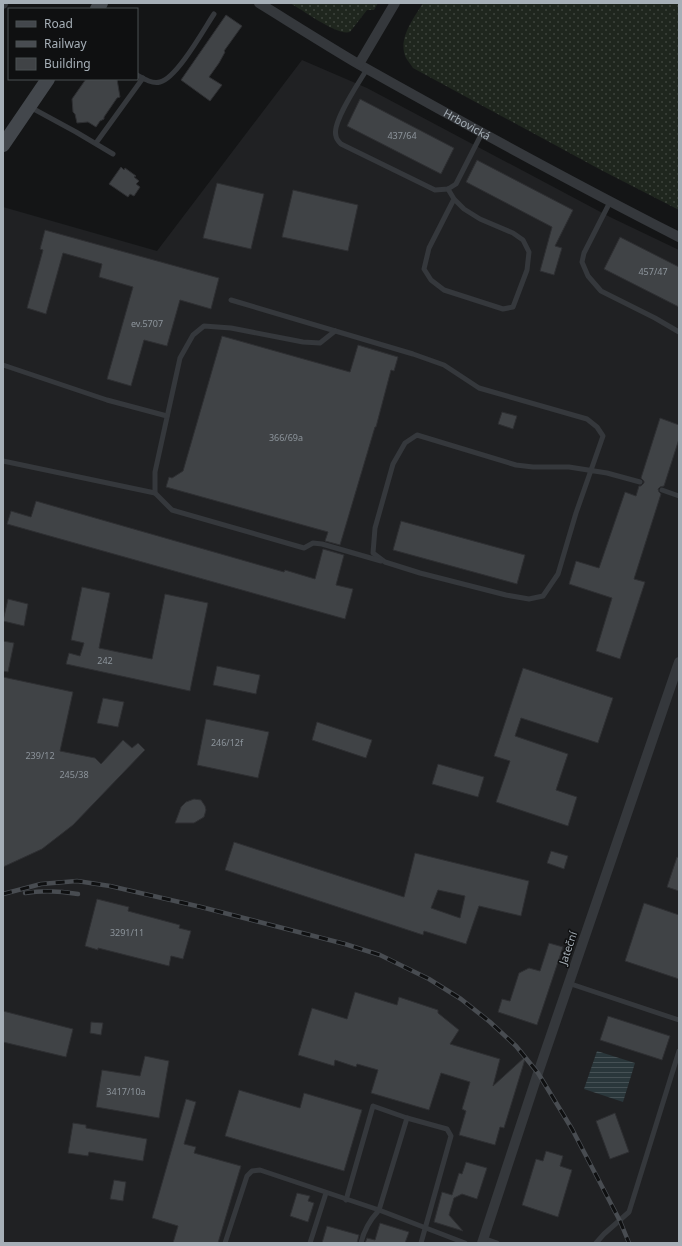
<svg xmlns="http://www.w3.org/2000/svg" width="682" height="1246" font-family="'Noto Sans',sans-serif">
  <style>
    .built { fill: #202123 }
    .grass { fill: url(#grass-dots) }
    .water { fill: url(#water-rules) }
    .building { fill: #404346; stroke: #2e2f32; fill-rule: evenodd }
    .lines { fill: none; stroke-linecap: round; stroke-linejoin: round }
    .service { stroke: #35383c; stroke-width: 5 }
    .minor { stroke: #35383c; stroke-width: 10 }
    .secondary { stroke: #43474c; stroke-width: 14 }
    .rail-casing { stroke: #484c51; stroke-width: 4.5 }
    .rail { stroke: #0f1011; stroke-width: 3; stroke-dasharray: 9; stroke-linecap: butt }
    .labels { text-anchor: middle; stroke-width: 3; stroke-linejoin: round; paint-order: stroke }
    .number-label { font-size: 9px; fill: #8c949b }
    .street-label { font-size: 11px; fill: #a6afb7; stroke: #0f1011 }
  </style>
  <defs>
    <pattern id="grass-dots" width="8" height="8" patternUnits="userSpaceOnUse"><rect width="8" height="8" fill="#1f261e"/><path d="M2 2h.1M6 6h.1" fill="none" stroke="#3d433c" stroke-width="1.8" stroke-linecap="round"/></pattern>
    <pattern id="water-rules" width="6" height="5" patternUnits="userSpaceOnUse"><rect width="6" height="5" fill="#2a373b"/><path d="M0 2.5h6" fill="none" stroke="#465155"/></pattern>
  </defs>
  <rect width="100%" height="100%" fill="#141516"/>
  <path class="built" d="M302,60L367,88L610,217L679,250V1243H3V207L157,251Z"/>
  <g class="grass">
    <path d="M290,3H378L374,10H367L350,32C337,36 303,10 290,3Z"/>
    <path d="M423,3H679V210L601,170L413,68C411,65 408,61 406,58C397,39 414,18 423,3Z"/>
  </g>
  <path class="water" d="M597,1051L635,1063L623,1102L584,1089Z"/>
  <g class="building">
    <path d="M226,15L242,26L224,51L225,52L219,63L209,77L222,85L210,101L181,80Z"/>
    <path d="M86,79H117L120,97L117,98L104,117V119L100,121L96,127L88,122L77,123L75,114L73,112L72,99Z"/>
    <path d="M360,99L454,148L441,174L347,126Z"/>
    <path d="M477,160L573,210L555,246L562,248L554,275L540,271L552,227L466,182Z"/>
    <path d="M121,167L124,170L125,168L136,176L134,177L139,181L136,184L140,187L134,196L130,194L128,197L109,184Z"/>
    <path d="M217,183L264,194L251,249L203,238Z"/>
    <path d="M293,190L358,205L348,251L282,237Z"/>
    <path d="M45,230L219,278L211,309L180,300L167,346L144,340L131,386L107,379L133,287L99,277L102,264L63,253L46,314L27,308L43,250L40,249Z"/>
    <path d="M620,237L679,267V307L604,269Z"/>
    <path d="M222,336L350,372L358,345L398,357L394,371L391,370L376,427H375L340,545L325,541L328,532L166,487L169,477L172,478L183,471Z"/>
    <path d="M502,412L517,416L513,429L498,424Z"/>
    <path d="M660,418L679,425V439L664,486L660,487L658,489L659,492L661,494L634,579L645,582L620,659L596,651L612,598L569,584L576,561L599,568L625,492L636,496L639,486H641L644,483V481L641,478Z"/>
    <path d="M36,501L284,572L285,570L315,579L323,549L344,555L336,585L353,589L345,619L7,524L11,511L31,517Z"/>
    <path d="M401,521L525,555L517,584L393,550Z"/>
    <path d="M82,587L110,593L99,648L152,659L165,594L208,603L190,691L66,664L69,653L80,656L84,643L71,640Z"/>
    <path d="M8,599L28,604L24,626L3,621Z"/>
    <path d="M3,641L14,643L8,672L3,671Z"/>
    <path d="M217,666L260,675L256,694L213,685Z"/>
    <path d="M523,668L613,698L598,743L521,718L515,736L568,754L556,790L577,797L568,826L496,802L510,761L494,756Z"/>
    <path d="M3,677L73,692L60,751L95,758L101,764L123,740L132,748L138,743L145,750L73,825L42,849L3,867Z"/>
    <path d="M103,698L124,702L118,727L97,723Z"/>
    <path d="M206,719L269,732L258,778L197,765Z"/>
    <path d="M317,722L372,740L366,758L312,740Z"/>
    <path d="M438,764L484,777L478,797L432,784Z"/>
    <path d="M194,799L201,800L205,806L206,810L204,817L194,823H175L181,807L186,802Z"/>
    <path d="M234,842L404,897L415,853L529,881L521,916L479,906L466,944L424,931L423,935L225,870ZM438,890L465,896L460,918L431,908Z"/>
    <path d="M551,851L568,856L564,869L547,863Z"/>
    <path d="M677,857L679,858V891L667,887Z"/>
    <path d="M97,899L129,907L128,911L180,925L179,928L191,931L183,959L171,956L169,966L98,948V950L85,946Z"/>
    <path d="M644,903L679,915V979L625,961Z"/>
    <path d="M549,943L563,947L537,1025L498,1012L502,999L510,1001L519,973L529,968L540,971Z"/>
    <path d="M355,992L397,1005L399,997L438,1010V1013L459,1030L450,1044L500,1059L493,1086L526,1056L504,1128L500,1127L495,1145L459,1135L466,1111L462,1109L470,1082L441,1073L429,1110L371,1093L378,1070L357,1064L356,1067L335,1060L334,1066L298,1055L312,1008L347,1019Z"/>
    <path d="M3,1011L73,1029L66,1057L3,1042Z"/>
    <path d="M608,1016L670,1036L662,1060L600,1040Z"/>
    <path d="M91,1022L103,1023L101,1035L90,1033Z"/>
    <path d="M145,1056L169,1061L159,1118L96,1107L102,1070L140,1076Z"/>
    <path d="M239,1090L300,1108L304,1093L362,1110L344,1171L225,1136Z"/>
    <path d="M186,1099L196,1102L184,1144L196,1147L194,1153L241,1166L218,1243H173L178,1226L152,1218Z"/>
    <path d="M615,1113L629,1152L610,1159L596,1121Z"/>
    <path d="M73,1123L86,1125V1128L147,1139L143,1161L89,1152L88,1156L68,1153Z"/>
    <path d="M546,1151L563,1156L560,1166L572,1170L558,1217L522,1205L536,1159L543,1161Z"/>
    <path d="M466,1162L487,1168L477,1199L462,1194L454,1198L449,1215L463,1231L434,1222L442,1192L452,1195L459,1173L462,1174Z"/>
    <path d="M114,1180L126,1182L123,1201L110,1199Z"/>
    <path d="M297,1193L310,1196L308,1201L314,1203L308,1222L290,1216Z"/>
    <path d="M380,1223L409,1232L405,1243H365L367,1238L375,1240Z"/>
    <path d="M327,1226L359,1235L357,1243H322Z"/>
  </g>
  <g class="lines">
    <g class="service">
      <path d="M367,69C360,81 331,123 336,136C336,139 339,142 341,144L435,190L448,189L456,184L482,133"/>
      <path d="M137,75C144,79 152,84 160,82C177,78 204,29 214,14"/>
      <path d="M30,107L76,132L113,154"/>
      <path d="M96,143L143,78"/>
      <path d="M448,189L454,199L464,209L480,219L513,233L523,240L529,252L527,270L513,307L503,309L444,290L431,280L424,269L429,248L454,199"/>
      <path d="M610,202L584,253L582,262L588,276L601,291L655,318L679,332"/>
      <path d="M231,300L413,354L444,365L479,388L587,419L597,427L603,436L576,513L558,574L543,596L529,599L506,595L420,573L385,562L373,553L375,528L393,464L405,443L417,435L516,465L533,467H569L607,473L640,482"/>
      <path d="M335,331L320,343L303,342L231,328L204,326L193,335L180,358L155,472V493L172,510L304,548L313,543L322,544L381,561"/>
      <path d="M3,365L107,400L167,416"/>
      <path d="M3,461L155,493"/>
      <path d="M662,490L679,496"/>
      <path d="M568,983L679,1020"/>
      <path d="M346,1200L373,1106L407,1118L447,1129L451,1136L421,1243"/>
      <path d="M483,1238L497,1243"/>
      <path d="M225,1243L247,1176L252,1171L260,1170L379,1210L465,1243"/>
      <path d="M310,1243L326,1193"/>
      <path d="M361,1243C364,1229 370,1220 379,1210L407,1118"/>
      <path d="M596,1243L604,1234L629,1212L679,1051"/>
    </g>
    <g class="minor">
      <path id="s1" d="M259,3C293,24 326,45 360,65C465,124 571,182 679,237"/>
      <path d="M3,4V3"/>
      <path d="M359,64L395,3"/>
      <path d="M482,1243L538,1073L679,662"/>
    </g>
    <g class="secondary">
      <path d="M97,9L101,3"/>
      <path d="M3,145L48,79"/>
    </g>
    <g class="rail-casing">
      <g id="rail">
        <path d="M25,893C43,890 61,891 78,894"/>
        <path d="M3,894L41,884L77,881L110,886L201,907L345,944L380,955L429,979L461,999L490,1022L516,1046L538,1073L572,1129L620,1221L629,1243"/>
      </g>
    </g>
    <use href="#rail" class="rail"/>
  </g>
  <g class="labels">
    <g class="number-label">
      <text x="402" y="139">437/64</text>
      <text x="653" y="275">457/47</text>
      <text x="147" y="327">ev.5707</text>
      <text x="286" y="441">366/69a</text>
      <text x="105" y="664">242</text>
      <text x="227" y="746">246/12f</text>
      <text x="40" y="759">239/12</text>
      <text x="74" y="778">245/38</text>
      <text x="127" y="936">3291/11</text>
      <text x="126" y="1095">3417/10a</text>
    </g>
    <g class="street-label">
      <text dy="4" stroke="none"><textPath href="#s1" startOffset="241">Hrbovická</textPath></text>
      <text transform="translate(568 948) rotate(-71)" y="4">Jateční</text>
    </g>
  </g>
  <rect width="682" height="1246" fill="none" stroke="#a6afb7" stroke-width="8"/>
  <rect x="8" y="8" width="130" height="72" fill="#0f1011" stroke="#4b5053"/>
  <rect x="16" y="21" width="20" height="6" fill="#43474c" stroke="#4b5053"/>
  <text x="44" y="28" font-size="12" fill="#a6afb7">Road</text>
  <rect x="16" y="41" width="20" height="6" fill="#484c51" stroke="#4b5053"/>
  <text x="44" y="48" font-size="12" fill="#a6afb7">Railway</text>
  <rect x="16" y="58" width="20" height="12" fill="#404346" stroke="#4b5053"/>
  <text x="44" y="68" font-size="12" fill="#a6afb7">Building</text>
</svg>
